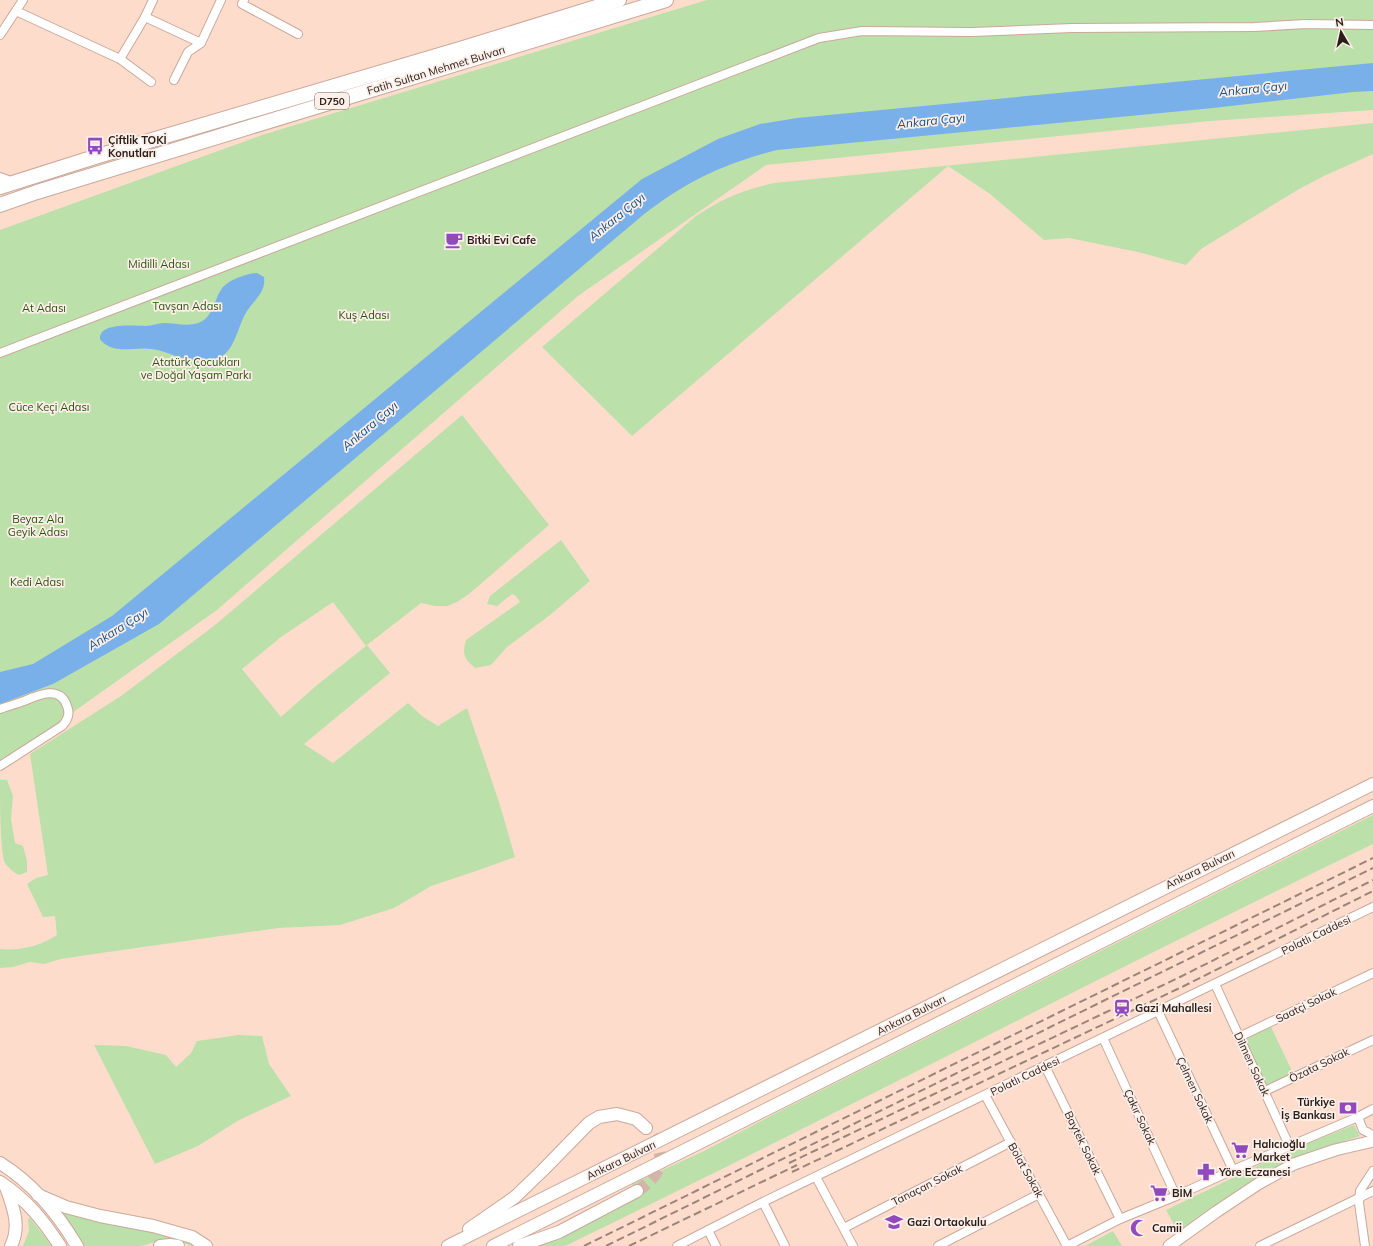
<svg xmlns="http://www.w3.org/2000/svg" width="1373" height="1246" font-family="Mulish,sans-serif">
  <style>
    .green { fill: #bbe0a9; fill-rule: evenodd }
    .water { fill: #7ab0ea }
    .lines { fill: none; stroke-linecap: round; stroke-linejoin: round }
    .primary-tunnel { stroke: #d4b6a8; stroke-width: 12; stroke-dasharray: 12 6; stroke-linecap: butt }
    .street-casing { stroke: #caa99b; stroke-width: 10 }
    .secondary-casing { stroke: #caa99b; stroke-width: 13 }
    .primary-casing { stroke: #caa99b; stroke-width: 14 }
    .highway-casing { stroke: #caa99b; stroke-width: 16 }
    .street { stroke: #fff; stroke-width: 8 }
    .secondary { stroke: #fff; stroke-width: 11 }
    .primary { stroke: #fff; stroke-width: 12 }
    .highway { stroke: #fff; stroke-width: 14 }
    .rail { stroke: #9b8478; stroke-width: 2; stroke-dasharray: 8 4; stroke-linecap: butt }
    .labels { text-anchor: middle; stroke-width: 3.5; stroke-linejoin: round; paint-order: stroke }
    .shield { fill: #fceee8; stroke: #695c56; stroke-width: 1 }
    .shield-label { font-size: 10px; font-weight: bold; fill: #2a1e18 }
    .street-label { font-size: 11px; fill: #2a1e18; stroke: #fceee8 }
    .poi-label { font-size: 11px; font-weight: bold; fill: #2a1e18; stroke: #fceee8; text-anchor: start }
    .park-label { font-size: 11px; fill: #2a520e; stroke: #fceee8 }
    .water-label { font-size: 12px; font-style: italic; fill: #165085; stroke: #fceee8 }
  </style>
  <rect width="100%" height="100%" fill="#fedccc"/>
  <g class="green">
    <path d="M707,0H1373V110L1210,121L766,165L578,296L217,610L0,764V230L262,135Z"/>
    <path d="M1373,123V154L1324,176L1299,189L1201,249L1186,265L1138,252L1069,238L1044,240L990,194L948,166L632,436L542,347L696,216C723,198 743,190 774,183Z"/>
    <path d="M462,415L549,525L469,594L457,602L447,606H435L421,603L367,645L390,673L304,744L333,763L408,703L422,716L438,726L467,708L499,802L515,857L479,870L431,886L394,908L340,925L278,928L94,954L61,959L44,964L30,962L13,967L0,968V949C21,951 40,946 57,935L55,916L43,917L27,884L36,878L48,875L30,754L121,696L215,625ZM333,602L366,646L317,685L281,717L242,669L281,637Z"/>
    <path d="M561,540L590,581L550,615L507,647L491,665L475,668C464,658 462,655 466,640L520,602L516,596L512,594L497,606L487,604L490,596Z"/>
    <path d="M0,780H7L13,796L11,819L15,843L23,846L27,861V872L19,875C13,872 7,867 4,861C0,841 0,801 0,780Z"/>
    <path d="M1373,815V844C1102,975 836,1115 565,1246H536L556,1239L637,1191L632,1184L704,1151L788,1107Z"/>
    <path d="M1271,1027L1293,1073L1266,1086L1244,1040Z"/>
    <path d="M238,1035L262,1036L269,1064L291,1096L239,1120L198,1146L155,1164L94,1045L126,1046L166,1055L176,1067L191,1053L197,1041Z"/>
    <path d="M1354,1125L1360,1136C1339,1143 1319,1149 1299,1157C1255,1175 1216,1204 1178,1232L1166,1210L1291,1150Z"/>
    <path d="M62,1211L95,1221L190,1239L201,1246H192L181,1242L158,1241L141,1246H83Z"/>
    <path d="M30,1218L52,1246H23L29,1231L28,1219Z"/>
    <path d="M1113,1231L1122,1246H1085Z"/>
  </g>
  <g class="water">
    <path d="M1373,63V91L1353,92L1213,108L777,150C723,164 687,181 643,215L159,624L53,684L0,704V672L33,664L112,616L642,179L718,139L760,124L797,118Z"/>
    <path d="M257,273L264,277C266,292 255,299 247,311C239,323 235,349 222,356C219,358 214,359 211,360C186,366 174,352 152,349C134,346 113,356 100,339C99,322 134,326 145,326C152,326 158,323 164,323C174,323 184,326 194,324C214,321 213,299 223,287C231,279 246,274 257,273Z"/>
  </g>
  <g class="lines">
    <path class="primary-tunnel" d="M637,1191C665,1173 668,1154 646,1128"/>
    <g class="street-casing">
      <g id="street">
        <path d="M244,0L242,4L298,34"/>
        <path d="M16,11L120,59L151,82"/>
        <path d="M145,17L201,43L221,0"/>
        <path d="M0,35L23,0"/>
        <path d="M120,59L145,17L153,0"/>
        <path d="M174,80L188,52L201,43"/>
        <path d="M0,177L13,182"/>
        <path d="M0,353L819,38L862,31L972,32L1072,28L1255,27L1306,24L1373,25"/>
        <path d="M0,709C8,706 16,704 24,701C38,695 60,685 67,706C70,713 68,720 62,726L0,766"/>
        <path d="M1215,984L1289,1145"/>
        <path d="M1158,1011L1233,1170"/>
        <path d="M1239,1037L1373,973"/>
        <path d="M1103,1038L1176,1196"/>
        <path d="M1045,1066L1120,1219"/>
        <path d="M1265,1091L1373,1040"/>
        <path d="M985,1095L1067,1246"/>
        <path d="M1358,1117L1363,1130L1373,1135"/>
        <path d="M816,1177L853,1246"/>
        <path d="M763,1202L785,1246"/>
        <path d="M844,1228L1011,1142"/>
        <path d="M708,1230L716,1246"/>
        <path d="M677,1246L763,1202L1373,907"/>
        <path d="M938,1246L1039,1194"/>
        <path d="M1067,1246L1120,1219L1176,1196L1233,1170L1358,1117L1373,1109"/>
        <path d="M1260,1246L1373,1191"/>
        <path d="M1365,1246L1359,1203L1360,1191L1373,1171"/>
      </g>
    </g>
    <g class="secondary-casing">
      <path id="secondary" d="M1169,1246L1216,1212L1258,1184L1294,1164L1335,1150L1373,1141"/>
    </g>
    <g class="primary-casing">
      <g id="primary">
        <path d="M0,1163C32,1183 58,1214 77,1246"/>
        <path d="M0,1182C27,1200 43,1220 60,1246"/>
        <path d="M6,1187C13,1207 21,1226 11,1246"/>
        <path d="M38,1195L66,1207L100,1216L153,1226L192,1237L206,1246"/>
        <path d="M469,1229L515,1197L543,1170L589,1123L599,1117L617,1114L636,1119L646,1128"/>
        <path d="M160,1246L170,1245L178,1246"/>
        <path d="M448,1246C757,1093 1064,937 1373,784"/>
        <path d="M493,1246L1373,806"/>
        <path d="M519,1246L559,1232L637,1191"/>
      </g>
    </g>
    <g class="highway-casing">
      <g id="highway">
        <path d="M0,187L98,156L460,49L619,0"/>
        <path d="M0,205L37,192L666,0"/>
      </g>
    </g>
    <use href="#street" class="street"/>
    <use href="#secondary" class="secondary"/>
    <use href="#primary" class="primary"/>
    <use href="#highway" class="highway"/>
    <g class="rail">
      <path d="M789,1163L1180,977L1373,880"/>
      <path d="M792,1172L1184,986L1373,891"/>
      <path d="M584,1246L1373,858"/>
      <path d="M606,1246L1373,868"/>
      <path d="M629,1246L797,1165"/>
    </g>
  </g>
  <defs>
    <g id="bus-bare" transform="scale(1.38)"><path d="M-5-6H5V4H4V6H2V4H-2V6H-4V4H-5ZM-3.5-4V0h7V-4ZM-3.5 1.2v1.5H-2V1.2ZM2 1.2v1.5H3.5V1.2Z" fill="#904abd" stroke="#fceee8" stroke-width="2.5" paint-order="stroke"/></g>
    <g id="cafe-bare" transform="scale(1.38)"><path d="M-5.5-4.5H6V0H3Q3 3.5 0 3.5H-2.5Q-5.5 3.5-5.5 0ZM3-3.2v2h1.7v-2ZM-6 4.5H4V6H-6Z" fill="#904abd" stroke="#fceee8" stroke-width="2.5" paint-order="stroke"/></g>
    <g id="station-bare" transform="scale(1.38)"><path d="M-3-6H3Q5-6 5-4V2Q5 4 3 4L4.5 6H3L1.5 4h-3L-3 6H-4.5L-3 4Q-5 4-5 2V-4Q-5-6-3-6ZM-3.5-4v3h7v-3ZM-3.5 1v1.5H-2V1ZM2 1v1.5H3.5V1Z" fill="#904abd" stroke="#fceee8" stroke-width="2.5" paint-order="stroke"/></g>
    <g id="bank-bare" transform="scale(1.38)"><path d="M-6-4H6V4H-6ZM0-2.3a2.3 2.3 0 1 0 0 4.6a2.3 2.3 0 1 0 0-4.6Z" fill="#904abd" stroke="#fceee8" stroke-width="2.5" paint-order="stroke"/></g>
    <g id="supermarket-bare" transform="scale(1.38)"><path d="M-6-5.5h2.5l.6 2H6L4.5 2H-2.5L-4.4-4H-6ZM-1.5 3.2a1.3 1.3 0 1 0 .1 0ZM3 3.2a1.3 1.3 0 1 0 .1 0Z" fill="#904abd" stroke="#fceee8" stroke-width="2.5" paint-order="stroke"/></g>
    <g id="pharmacy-bare" transform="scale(1.38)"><path d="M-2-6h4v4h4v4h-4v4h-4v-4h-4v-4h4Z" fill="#904abd" stroke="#fceee8" stroke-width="2.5" paint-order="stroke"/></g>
    <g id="school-bare" transform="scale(1.38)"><path d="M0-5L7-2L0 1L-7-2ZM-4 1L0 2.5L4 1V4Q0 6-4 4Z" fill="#904abd" stroke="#fceee8" stroke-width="2.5" paint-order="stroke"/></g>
    <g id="mosque-bare" transform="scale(1.38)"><path d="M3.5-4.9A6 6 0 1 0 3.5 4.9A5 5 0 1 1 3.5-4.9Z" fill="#904abd" stroke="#fceee8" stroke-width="2.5" paint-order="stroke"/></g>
  </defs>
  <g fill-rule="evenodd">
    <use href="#bus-bare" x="95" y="146"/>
    <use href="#cafe-bare" x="454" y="240"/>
    <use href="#station-bare" x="1122" y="1008"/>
    <use href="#bank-bare" x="1348" y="1108"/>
    <use href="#supermarket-bare" x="1240" y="1150"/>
    <use href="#pharmacy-bare" x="1206" y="1172"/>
    <use href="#supermarket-bare" x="1159" y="1193"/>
    <use href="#school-bare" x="894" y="1222"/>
    <use href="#mosque-bare" x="1139" y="1228"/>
  </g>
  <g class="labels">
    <rect class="shield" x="315" y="93" width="34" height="16" rx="3"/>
    <g class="shield-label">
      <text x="332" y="105">D750</text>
    </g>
    <g class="street-label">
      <text transform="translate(436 70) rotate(-17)" y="4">Fatih Sultan Mehmet Bulvarı</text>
      <text transform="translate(1200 869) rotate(-26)" y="4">Ankara Bulvarı</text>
      <text transform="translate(1316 935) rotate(-26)" y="4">Polatlı Caddesi</text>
      <text transform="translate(1306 1005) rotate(-26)" y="4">Saatçi Sokak</text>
      <text transform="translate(911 1015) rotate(-27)" y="4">Ankara Bulvarı</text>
      <text transform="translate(1252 1064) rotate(65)" y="4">Dilmen Sokak</text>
      <text transform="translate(1319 1065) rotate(-26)" y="4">Özata Sokak</text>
      <text transform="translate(1025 1076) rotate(-26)" y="4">Polatlı Caddesi</text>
      <text transform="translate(1195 1090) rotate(65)" y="4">Çelmen Sokak</text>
      <text transform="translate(1140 1117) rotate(65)" y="4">Çakır Sokak</text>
      <text transform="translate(1083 1143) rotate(64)" y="4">Baytek Sokak</text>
      <text transform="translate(621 1160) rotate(-26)" y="4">Ankara Bulvarı</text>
      <text transform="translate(1026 1170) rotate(61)" y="4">Bolat Sokak</text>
      <text transform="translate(927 1185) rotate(-27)" y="4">Tanaçan Sokak</text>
    </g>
    <g class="poi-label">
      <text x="108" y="144">Çiftlik TOKİ<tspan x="108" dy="13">Konutları</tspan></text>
      <text x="467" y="244">Bitki Evi Cafe</text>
      <text x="1135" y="1012">Gazi Mahallesi</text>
      <text x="1335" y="1106" text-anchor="end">Türkiye<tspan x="1335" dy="13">İş Bankası</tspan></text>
      <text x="1253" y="1148">Halıcıoğlu<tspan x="1253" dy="13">Market</tspan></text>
      <text x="1219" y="1176">Yöre Eczanesi</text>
      <text x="1172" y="1197">BİM</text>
      <text x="907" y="1226">Gazi Ortaokulu</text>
      <text x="1152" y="1232">Camii</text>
    </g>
    <g class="park-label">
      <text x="159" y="268">Midilli Adası</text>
      <text x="187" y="310">Tavşan Adası</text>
      <text x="44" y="312">At Adası</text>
      <text x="364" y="319">Kuş Adası</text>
      <text x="196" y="366">Atatürk Çocukları<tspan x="196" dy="13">ve Doğal Yaşam Parkı</tspan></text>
      <text x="49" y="411">Cüce Keçi Adası</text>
      <text x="38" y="523">Beyaz Ala<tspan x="38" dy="13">Geyik Adası</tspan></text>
      <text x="37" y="586">Kedi Adası</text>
    </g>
    <g class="water-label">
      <text transform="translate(1253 89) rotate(-6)" y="4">Ankara Çayı</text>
      <text transform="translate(931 121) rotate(-6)" y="4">Ankara Çayı</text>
      <text transform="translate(617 217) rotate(-39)" y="4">Ankara Çayı</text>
      <text transform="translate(370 426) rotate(-40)" y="4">Ankara Çayı</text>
      <text transform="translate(118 629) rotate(-32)" y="4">Ankara Çayı</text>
    </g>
  </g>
  <g transform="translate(1341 32) rotate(351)" stroke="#fceee8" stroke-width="3" paint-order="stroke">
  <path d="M0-3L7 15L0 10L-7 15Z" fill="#2a1e18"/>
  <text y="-6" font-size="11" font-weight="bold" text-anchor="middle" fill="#2a1e18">N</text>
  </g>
</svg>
